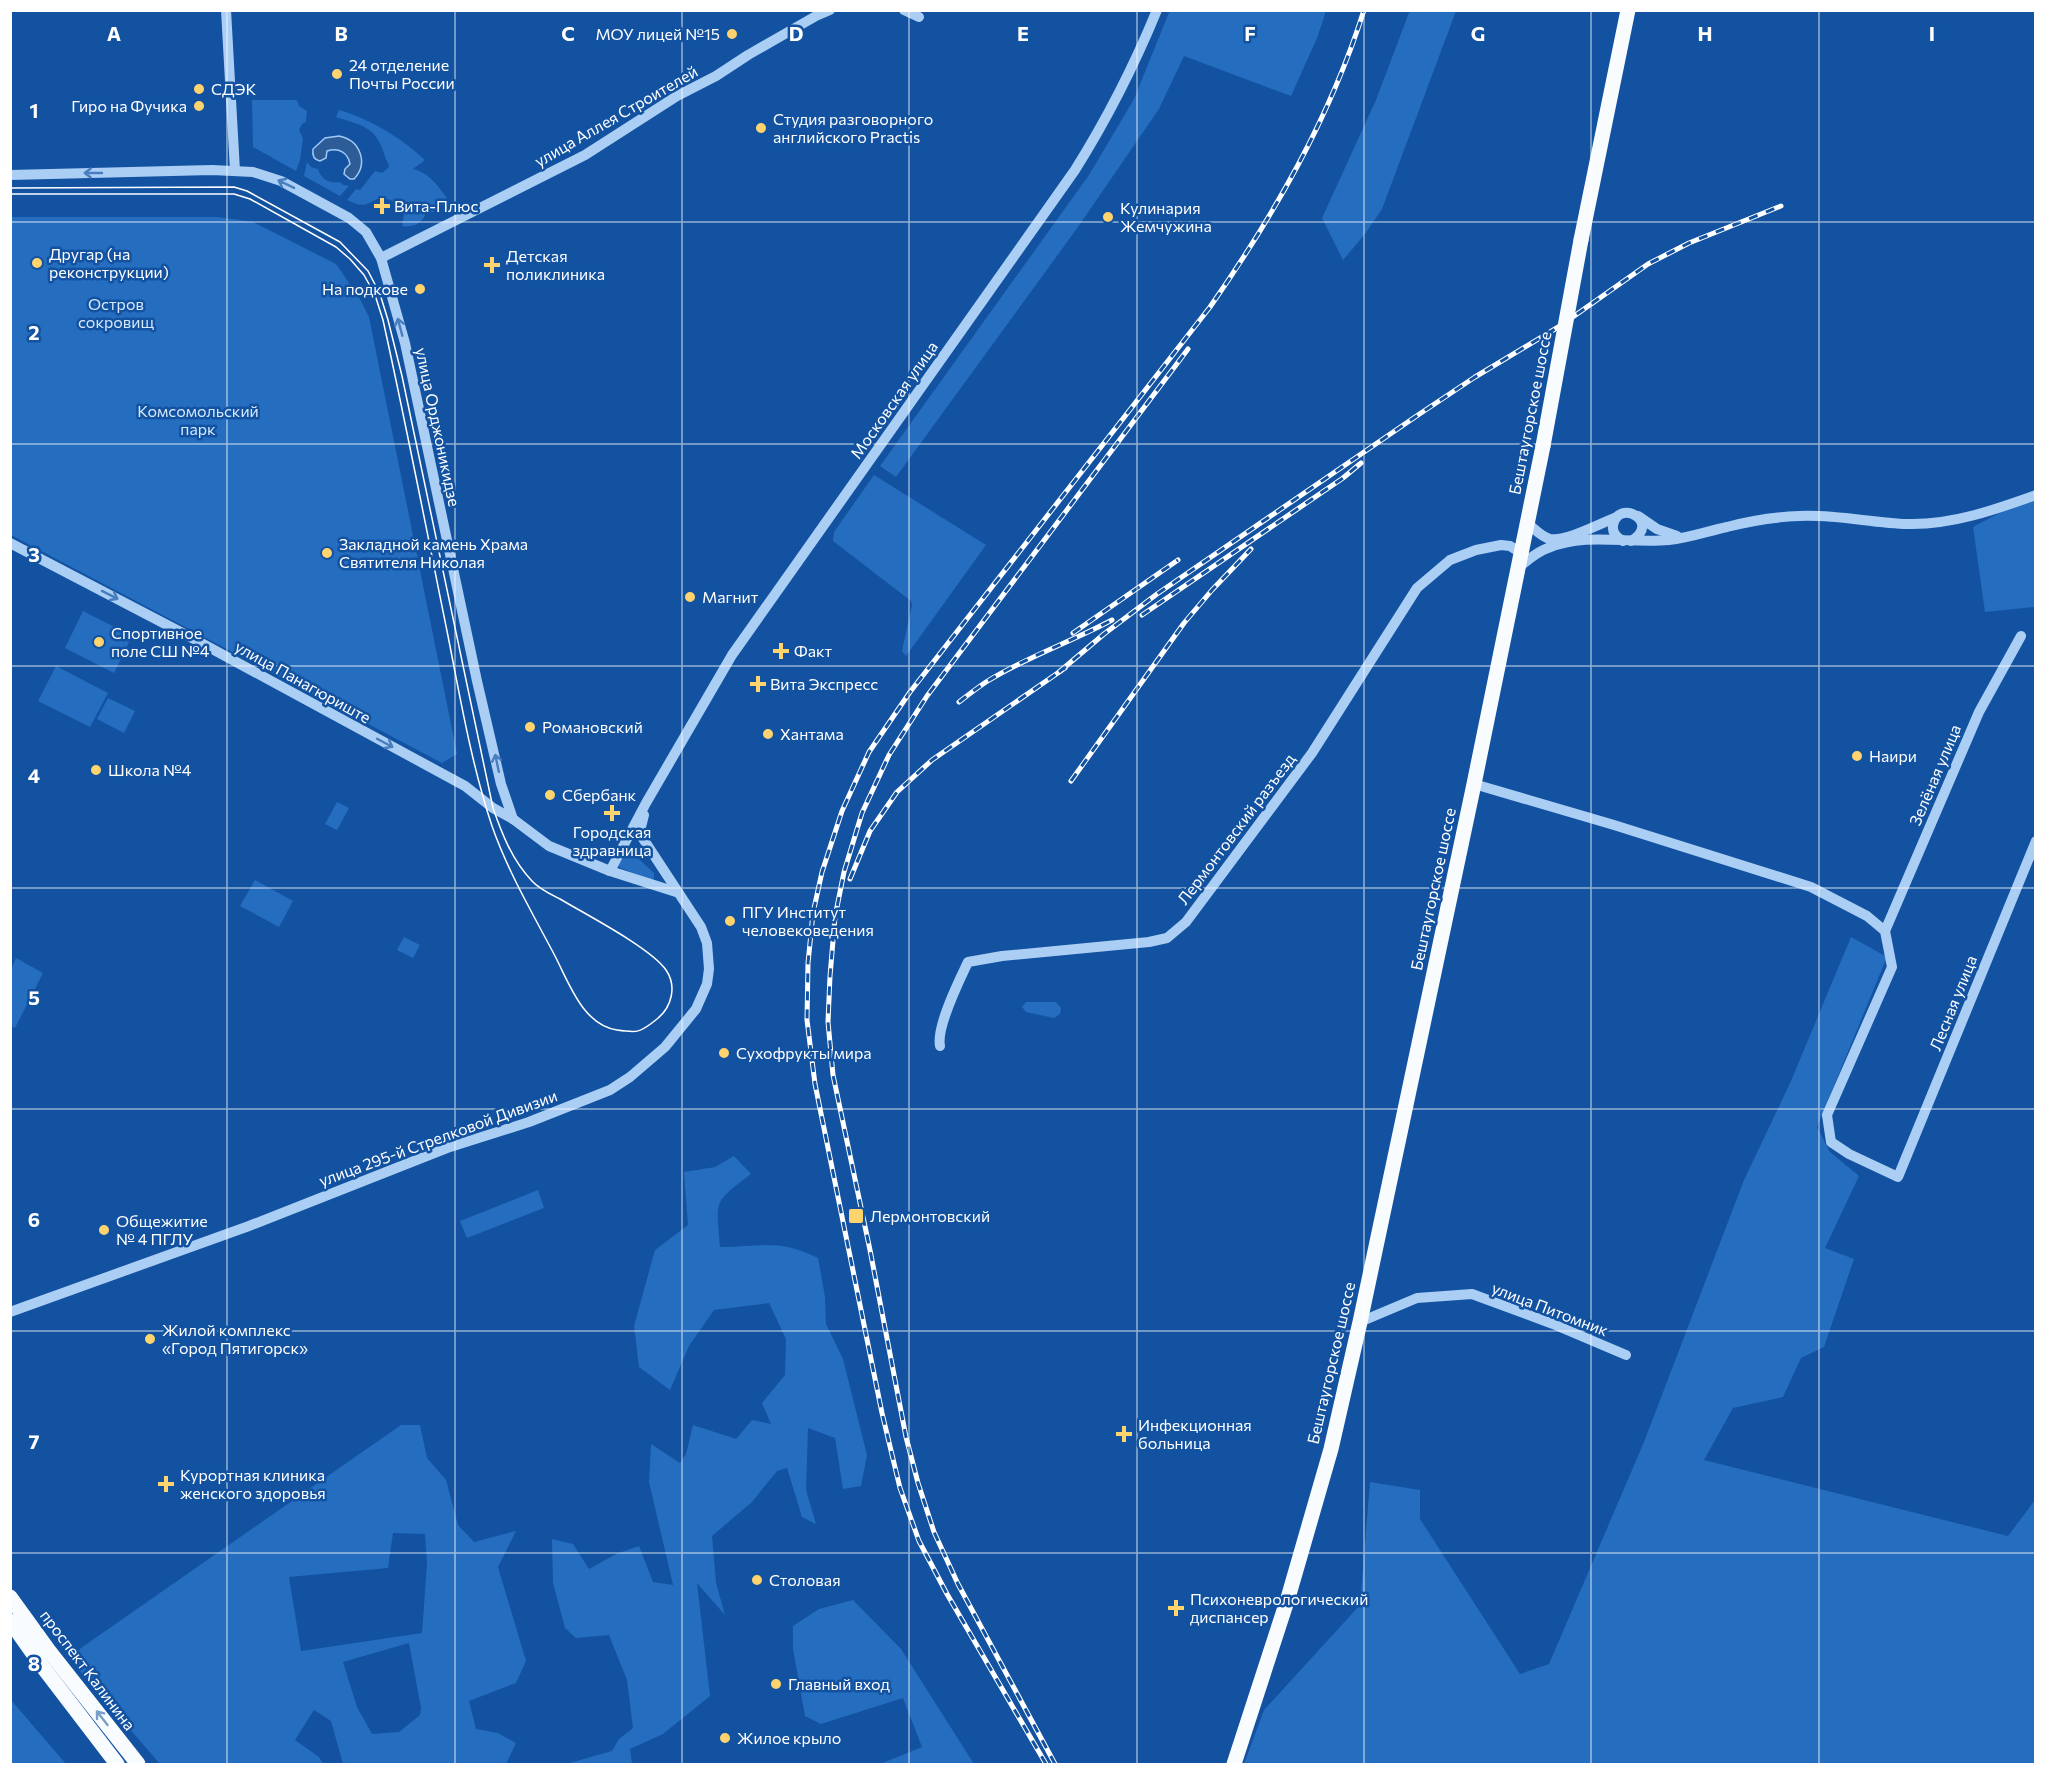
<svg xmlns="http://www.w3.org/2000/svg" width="2046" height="1775" font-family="Commissioner,sans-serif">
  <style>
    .green { fill: #256dbf; fill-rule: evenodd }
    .water { fill: #2e5c96; stroke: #9ec9f8; stroke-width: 1.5 }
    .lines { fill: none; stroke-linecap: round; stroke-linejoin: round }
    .minor { stroke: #abcef5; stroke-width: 10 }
    .major { stroke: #f9fcff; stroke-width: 15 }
    .tram { stroke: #fff; stroke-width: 1.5 }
    .rail-casing { stroke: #fff; stroke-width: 5 }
    .rail { stroke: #1252a1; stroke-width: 3; stroke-dasharray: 9; stroke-linecap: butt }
    .major-bridge { stroke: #f9fcff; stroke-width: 15 }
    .oneway { stroke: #487dbe }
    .oneway2 { stroke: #7a9ecb }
    .grid { fill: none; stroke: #fff; stroke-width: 1.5; stroke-opacity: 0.55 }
    .poi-dot { fill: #ffd46f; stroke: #1252a1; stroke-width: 2 }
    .labels { text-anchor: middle; stroke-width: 5; stroke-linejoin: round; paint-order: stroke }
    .poi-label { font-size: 16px; fill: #fff; stroke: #1252a1; text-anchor: start }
    .street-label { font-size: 16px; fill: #fff; stroke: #1252a1 }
    .park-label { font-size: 16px; fill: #d4e8fe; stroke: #1252a1 }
    .grid-label { font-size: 20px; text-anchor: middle; font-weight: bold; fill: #fff; stroke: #1252a1; stroke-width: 5; stroke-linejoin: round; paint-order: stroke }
  </style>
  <rect width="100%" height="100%" fill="#1252a1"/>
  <g class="green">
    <path d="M1170,10L1326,11L1317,38L1291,96L1184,56L1159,109L1078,227L896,477L880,466L1089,175L1134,99Z"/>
    <path d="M1410,10L1456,11L1382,209L1365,234L1343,260L1322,218L1376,100Z"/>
    <path d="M252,100H297L299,106L307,111L306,122L302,124L299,130L303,138L300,160L296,171L253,147Z"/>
    <path d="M339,110C370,119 402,138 425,160L413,169C430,173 439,187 449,201L433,212L426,213C423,223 413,228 402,226L405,207L388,199H377C365,206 360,207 347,200L356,189L360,190L375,171L382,173L389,167C388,161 385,159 384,153C375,126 361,125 336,117Z"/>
    <path d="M307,162L311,167L318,169C321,179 329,184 340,182L343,185L349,186L340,196L304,176Z"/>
    <path d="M11,217H218L253,222L336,264L360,299L369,317L457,754L442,763L11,535Z"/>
    <path d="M874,475L986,545L906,656L902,651L912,605L911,601L833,541L834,532Z"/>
    <path d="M2035,494V607L1985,612L1973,527Z"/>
    <path d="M83,611L132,636L114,673L65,648Z"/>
    <path d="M56,666L108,693L90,727L38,701Z"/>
    <path d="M108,698L135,711L124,733L97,719Z"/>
    <path d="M337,802L349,808L337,830L325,824Z"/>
    <path d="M629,850L654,873V879L649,880L619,867L618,865L625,851Z"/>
    <path d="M255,880L293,901L279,927L240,906Z"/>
    <path d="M404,937L420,945L413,958L397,950Z"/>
    <path d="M1851,937L1887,957L1817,1127L1830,1152L1859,1176L1825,1248L1854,1259L1824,1347L1801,1358L1783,1397L1733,1408L1704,1460L2008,1536L2035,1500V1764H1244L1264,1710L1360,1605L1370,1482L1420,1490V1519L1520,1674L1549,1664L1644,1442L1744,1180L1791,1081Z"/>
    <path d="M16,958L43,973L15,1028L11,1026V969Z"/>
    <path d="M1026,1002H1056L1061,1008L1060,1014L1054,1018L1026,1012L1022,1007Z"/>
    <path d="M734,1156L751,1174C713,1203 716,1199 720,1247C762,1247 777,1238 818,1258L825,1297L826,1324L843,1359L867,1455L861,1486L843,1489L835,1438L808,1428L806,1490L816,1524L802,1517L787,1468L777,1471L752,1502L712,1536L716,1583L725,1615L697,1583L710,1696L663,1734L630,1749L632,1764H566L612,1751L619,1739L633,1728L627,1680L609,1635L576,1638L565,1628L553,1583L552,1539L573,1544L589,1569L616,1554L639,1546L653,1582L673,1585L649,1482L651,1444L680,1463L686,1454L693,1425L736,1439L752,1420L771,1424L762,1403L785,1375L786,1339L769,1303L714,1310L689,1346L670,1390L639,1367L634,1326L655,1250L688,1225L684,1172L715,1167Z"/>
    <path d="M538,1190L544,1208L467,1238L460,1221Z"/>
    <path d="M401,1425H420L427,1458L446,1480L458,1525L474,1542L516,1531L498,1567L526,1661L516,1683L469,1701L476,1729L498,1733L516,1743L506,1764H343L331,1721L314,1710L295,1740L319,1757L323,1764H160L78,1669L75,1655L81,1648ZM393,1533L425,1534L427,1564L422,1633L301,1651L289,1577L388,1568ZM409,1643L421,1708L420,1715L399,1732L372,1734L357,1707L343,1662Z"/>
    <path d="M853,1600L901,1649L974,1764H880L922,1747L903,1698L821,1724L805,1716L793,1649V1626L819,1609Z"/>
    <path d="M11,1700L66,1764H11Z"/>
  </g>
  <path class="water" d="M339,136C360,140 369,163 354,179H350L344,174L345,169L350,164C348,153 339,147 327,151L326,158L320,161C314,160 312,156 313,149L325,138Z"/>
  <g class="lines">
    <g class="minor">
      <path d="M226,10L235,171"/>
      <path d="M904,10L919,17"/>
      <path d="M10,175L212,170L253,172L281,181L349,218L366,232L381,258L405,343L477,681L501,784L513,819L549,846L610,871L676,892"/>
      <path d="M381,258L585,155L677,96L716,76L748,55L816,16L830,10"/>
      <path d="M1638,516L1657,529L1677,536"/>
      <path d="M1527,523C1534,528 1541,537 1550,539C1566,542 1601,523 1617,517"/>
      <path d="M1623,541C1617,538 1612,534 1613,526C1617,497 1663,522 1631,541"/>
      <path d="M10,543L192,638L465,786L493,808L513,819"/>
      <path d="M1518,568C1527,561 1536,552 1548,548C1587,532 1628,544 1669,540C1689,538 1708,531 1727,527C1750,521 1775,517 1799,516C1835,514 1872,523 1908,524C1952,525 1994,510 2036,495"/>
      <path d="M1474,784L1614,825L1811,887L1867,916L1885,931L1892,967L1827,1115L1831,1142L1849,1154L1898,1177L2036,841"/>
      <path d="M610,871L646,803L732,655L1075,170C1107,119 1134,66 1157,10"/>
      <path d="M1885,931L1979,712L2021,636"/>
      <path d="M940,1046C936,1027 959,981 968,962L1002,956L1149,942L1167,938L1186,922L1312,753L1417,588L1450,560L1476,550L1501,545L1510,546L1521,553"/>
      <path d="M10,1312L249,1226L447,1148L529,1122L610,1090L630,1077L665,1047L696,1009L707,984L709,969L707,943L701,927L642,837L641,827L644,815"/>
      <path d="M1360,1322L1417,1298L1472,1294L1553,1324L1626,1355"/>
    </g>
    <g class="major">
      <path d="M1581,240L1628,10"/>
      <path d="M10,1597L49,1651L138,1764"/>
      <path d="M10,1621L39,1662L117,1764"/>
      <path d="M1234,1764L1288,1598L1331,1449L1360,1322L1474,784L1543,446"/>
    </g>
    <path class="tram" d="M10,188L234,187L247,191L340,242L368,271L380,294L388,320L402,376L493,808C502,834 512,860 532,881C539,889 550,894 560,899C585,914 651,948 666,970C677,986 672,1007 657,1019C640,1033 637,1033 617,1030C583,1025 569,983 555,956C533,914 508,872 492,826C471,763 460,696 447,631C426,527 406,424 383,320L375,295L364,275L350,259L336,247L250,199L234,194H10"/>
    <g class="rail-casing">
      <g id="rail">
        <path d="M1142,615L1343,478L1361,463"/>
        <path d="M1073,633L1178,560"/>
        <path d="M1059,672L1104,634L1157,594L1418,415L1475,377L1560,326L1648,264L1689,243L1781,206"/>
        <path d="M959,702C968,695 977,688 986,682C1026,657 1071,642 1112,620"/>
        <path d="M1071,781L1184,623L1212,590L1251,549"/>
        <path d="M850,879L870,831L897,792L932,760L1065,668"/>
        <path d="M1046,1764L947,1594L919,1541L900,1488L882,1413L815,1084L807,1020L808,963L813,913L822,872L842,811L869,752L910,692L1210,307C1274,215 1330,118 1364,10"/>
        <path d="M1055,1764L958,1584L934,1532L918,1483L906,1437L870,1250L833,1075L828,1022L830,976L835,917L844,872L862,813L889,755L927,696L1188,349"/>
      </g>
    </g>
    <use href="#rail" class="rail"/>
    <path class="major-bridge" d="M1543,446L1581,240"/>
  </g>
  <defs><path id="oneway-shaft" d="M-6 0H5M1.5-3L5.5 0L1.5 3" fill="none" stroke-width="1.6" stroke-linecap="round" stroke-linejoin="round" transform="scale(1.5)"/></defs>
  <g class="oneway">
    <use href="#oneway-shaft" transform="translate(93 173) rotate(180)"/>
    <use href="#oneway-shaft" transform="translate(286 184) rotate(-154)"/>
    <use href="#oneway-shaft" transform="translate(400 327) rotate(-105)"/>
    <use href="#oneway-shaft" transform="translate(110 595) rotate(27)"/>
    <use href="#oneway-shaft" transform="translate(385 743) rotate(28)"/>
    <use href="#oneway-shaft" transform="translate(497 763) rotate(-102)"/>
  </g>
  <use class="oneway2" href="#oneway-shaft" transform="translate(102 1718) rotate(-128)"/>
  <path class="grid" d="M227,10V1764M455,10V1764M682,10V1764M909,10V1764M1137,10V1764M1364,10V1764M1591,10V1764M1819,10V1764M10,222H2036M10,444H2036M10,666H2036M10,888H2036M10,1109H2036M10,1331H2036M10,1553H2036"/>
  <g class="poi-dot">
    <circle cx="732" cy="34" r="6"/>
    <circle cx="337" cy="74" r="6"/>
    <circle cx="199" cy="89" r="6"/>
    <circle cx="199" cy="106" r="6"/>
    <circle cx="761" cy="128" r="6"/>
    <path d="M379 197h6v6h6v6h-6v6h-6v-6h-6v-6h6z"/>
    <circle cx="1108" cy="217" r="6"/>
    <circle cx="37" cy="263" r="6"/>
    <path d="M489 256h6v6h6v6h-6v6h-6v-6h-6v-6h6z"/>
    <circle cx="420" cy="289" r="6"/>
    <circle cx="327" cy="553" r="6"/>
    <circle cx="690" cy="597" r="6"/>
    <circle cx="99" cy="642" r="6"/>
    <path d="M778 642h6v6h6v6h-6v6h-6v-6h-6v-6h6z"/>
    <path d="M755 675h6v6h6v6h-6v6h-6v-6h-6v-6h6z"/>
    <circle cx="530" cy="727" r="6"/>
    <circle cx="768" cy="734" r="6"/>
    <circle cx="1857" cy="756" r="6"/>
    <circle cx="96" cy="770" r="6"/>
    <circle cx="550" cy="795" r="6"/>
    <path d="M609 804h6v6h6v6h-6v6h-6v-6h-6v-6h6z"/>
    <circle cx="730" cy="921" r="6"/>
    <circle cx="724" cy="1053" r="6"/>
    <rect x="848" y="1208" width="16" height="16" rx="3"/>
    <circle cx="104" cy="1230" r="6"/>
    <circle cx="150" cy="1339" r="6"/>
    <path d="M1121 1425h6v6h6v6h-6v6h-6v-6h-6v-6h6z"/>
    <path d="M163 1475h6v6h6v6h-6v6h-6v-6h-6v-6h6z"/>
    <circle cx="757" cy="1580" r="6"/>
    <path d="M1173 1599h6v6h6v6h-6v6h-6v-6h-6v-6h6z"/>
    <circle cx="776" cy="1684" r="6"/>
    <circle cx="725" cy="1738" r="6"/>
  </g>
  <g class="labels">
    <g class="poi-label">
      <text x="720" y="40" text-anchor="end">МОУ лицей №15</text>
      <text x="349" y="71">24 отделение<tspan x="349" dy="18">Почты России</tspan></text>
      <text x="211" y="95">СДЭК</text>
      <text x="187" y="112" text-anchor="end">Гиро на Фучика</text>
      <text x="773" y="125">Студия разговорного<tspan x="773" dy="18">английского Practis</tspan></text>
      <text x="394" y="212">Вита-Плюс</text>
      <text x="1120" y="214">Кулинария<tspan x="1120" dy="18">Жемчужина</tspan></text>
      <text x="49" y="260">Другар (на<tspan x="49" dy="18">реконструкции)</tspan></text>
      <text x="506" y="262">Детская<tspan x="506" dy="18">поликлиника</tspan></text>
      <text x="408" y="295" text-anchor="end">На подкове</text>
      <text x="339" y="550">Закладной камень Храма<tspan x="339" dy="18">Святителя Николая</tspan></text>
      <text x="702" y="603">Магнит</text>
      <text x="111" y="639">Спортивное<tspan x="111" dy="18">поле СШ №4</tspan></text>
      <text x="794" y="657">Факт</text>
      <text x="770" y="690">Вита Экспресс</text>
      <text x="542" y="733">Романовский</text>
      <text x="780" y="740">Хантама</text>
      <text x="1869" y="762">Наири</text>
      <text x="108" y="776">Школа №4</text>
      <text x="562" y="801">Сбербанк</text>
      <text x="612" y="838" text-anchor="middle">Городская<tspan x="612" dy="18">здравница</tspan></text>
      <text x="742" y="918">ПГУ Институт<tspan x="742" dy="18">человековедения</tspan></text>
      <text x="736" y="1059">Сухофрукты мира</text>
      <text x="870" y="1222">Лермонтовский</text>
      <text x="116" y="1227">Общежитие<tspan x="116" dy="18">№ 4 ПГЛУ</tspan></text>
      <text x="162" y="1336">Жилой комплекс<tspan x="162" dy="18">«Город Пятигорск»</tspan></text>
      <text x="1138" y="1431">Инфекционная<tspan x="1138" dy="18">больница</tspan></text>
      <text x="180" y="1481">Курортная клиника<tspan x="180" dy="18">женского здоровья</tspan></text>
      <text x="769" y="1586">Столовая</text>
      <text x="1190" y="1605">Психоневрологический<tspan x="1190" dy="18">диспансер</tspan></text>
      <text x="788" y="1690">Главный вход</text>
      <text x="737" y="1744">Жилое крыло</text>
    </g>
    <g class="street-label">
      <text transform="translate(616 116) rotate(-30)" y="6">улица Аллея Строителей</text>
      <text transform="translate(894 400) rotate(-55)" y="6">Московская улица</text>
      <text transform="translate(1530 413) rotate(-79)" y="6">Бештаугорское шоссе</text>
      <text transform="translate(438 427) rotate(78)" y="6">улица Орджоникидзе</text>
      <text transform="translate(303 682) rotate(29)" y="6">улица Панагюриште</text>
      <text transform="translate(1935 775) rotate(-67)" y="6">Зелёная улица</text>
      <text transform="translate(1236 829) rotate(-53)" y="6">Лермонтовский разъезд</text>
      <text transform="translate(1433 889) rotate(-78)" y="6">Бештаугорское шоссе</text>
      <text transform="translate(1953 1003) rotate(-68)" y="6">Лесная улица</text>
      <text transform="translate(438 1138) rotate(-20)" y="6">улица 295-й Стрелковой Дивизии</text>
      <text transform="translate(1550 1309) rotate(21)" y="6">улица Питомник</text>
      <text transform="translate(1331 1363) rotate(-77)" y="6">Бештаугорское шоссе</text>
      <text transform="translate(88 1670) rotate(53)" y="6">проспект Калинина</text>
    </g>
    <g class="park-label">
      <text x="116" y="310">Остров<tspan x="116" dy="18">сокровищ</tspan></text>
      <text x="198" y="417">Комсомольский<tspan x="198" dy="18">парк</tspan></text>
    </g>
  </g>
  <g class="grid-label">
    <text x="114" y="41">A</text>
    <text x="341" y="41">B</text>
    <text x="568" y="41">C</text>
    <text x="796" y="41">D</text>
    <text x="1023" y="41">E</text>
    <text x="1250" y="41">F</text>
    <text x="1478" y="41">G</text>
    <text x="1705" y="41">H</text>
    <text x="1932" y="41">I</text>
    <text x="34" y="118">1</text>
    <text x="34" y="340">2</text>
    <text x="34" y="562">3</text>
    <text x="34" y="783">4</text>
    <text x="34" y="1005">5</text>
    <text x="34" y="1227">6</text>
    <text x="34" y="1449">7</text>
    <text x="34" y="1671">8</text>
  </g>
  <rect width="2046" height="1775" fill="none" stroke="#ffffff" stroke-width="24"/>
</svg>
